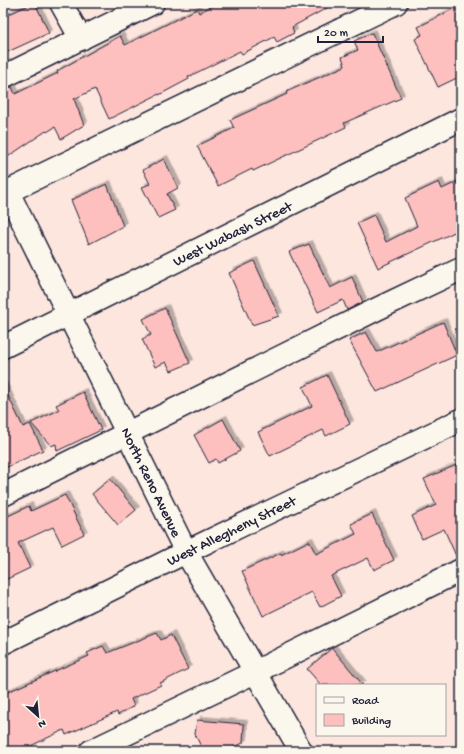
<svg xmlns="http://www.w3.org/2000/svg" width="464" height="754" font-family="'Gochi Hand',sans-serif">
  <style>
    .building { fill: #fdc0be; stroke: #22223b; filter: url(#shadow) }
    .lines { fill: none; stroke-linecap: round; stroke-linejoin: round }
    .minor-casing { stroke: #22223b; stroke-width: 25 }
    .minor { stroke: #fbf7ec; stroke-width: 22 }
    .labels { text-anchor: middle; stroke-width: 3.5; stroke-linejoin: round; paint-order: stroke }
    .street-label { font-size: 15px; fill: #22223b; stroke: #fbf7ec }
  </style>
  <defs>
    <filter id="shadow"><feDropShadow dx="3.5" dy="-3.5" stdDeviation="0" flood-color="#0004"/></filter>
  </defs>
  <rect width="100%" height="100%" fill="#fce6de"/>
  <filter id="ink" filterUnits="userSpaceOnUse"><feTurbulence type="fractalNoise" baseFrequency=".025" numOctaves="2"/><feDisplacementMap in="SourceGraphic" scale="8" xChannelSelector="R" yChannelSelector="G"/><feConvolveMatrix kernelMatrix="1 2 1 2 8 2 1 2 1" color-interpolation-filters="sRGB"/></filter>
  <g filter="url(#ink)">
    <g class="building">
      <path d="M33,3H35L49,33L3,54V17Z"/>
      <path d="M217,3H336L292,27L294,33L277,42L274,37L242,54L240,51L188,77L189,79L159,95V94L109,119L95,89L74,99L84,125L61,139L55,127L47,132L46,131L3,160V89L12,87L15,94L58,73L57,71L120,36L125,45L197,9L199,13Z"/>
      <path d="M461,5V76L438,87L415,39L422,35L418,27Z"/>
      <path d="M372,33L401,98L344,123L346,127L253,171L252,169L218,186L197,146L234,128L230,120L287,94L286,92L345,66L342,57L358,50L354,41Z"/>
      <path d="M164,159L178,188L167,194L175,210L158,218L142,187L150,184L143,170Z"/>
      <path d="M461,180V229L378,268L357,223L374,215L386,242L417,226L405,198L439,182L442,189Z"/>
      <path d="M107,184L123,226L89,244L71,200Z"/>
      <path d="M309,244L330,288L352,277L363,302L347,310L343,300L318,312L289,252Z"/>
      <path d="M254,261L279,316L252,325L229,273Z"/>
      <path d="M165,308L190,363L171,371L166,362L155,367L142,339L151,335L143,319Z"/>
      <path d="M443,322L457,355L377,392L349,340L366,332L377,352Z"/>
      <path d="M327,375L350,424L326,436L323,430L270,456L258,432L312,406L303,387Z"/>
      <path d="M3,385L23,427L30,424L43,450L3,469Z"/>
      <path d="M83,392L101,430L57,451L56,444L51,446L31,423L59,410L56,405Z"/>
      <path d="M223,419L240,451L218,463L216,459L209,463L194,435Z"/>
      <path d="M461,463V558H457L444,529L422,539L412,516L436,505L424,479Z"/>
      <path d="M110,479L136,510L118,525L92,494Z"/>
      <path d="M65,495L84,534L62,545L53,527L18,543L30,568L3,581V511L6,517L29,506L31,511Z"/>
      <path d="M372,514L394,560L374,570L368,558L331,576L341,596L320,607L312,592L263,616L242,571L281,553V555L309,541L316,554L356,534L351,524Z"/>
      <path d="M157,633L161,640L171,635L188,669L160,683L161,685L131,699L134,706L118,715L117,712L66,735L64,730L20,751H3V694L89,656L87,653L103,646L107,653Z"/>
      <path d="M332,648L363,685H321L307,669Z"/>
      <path d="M197,720L244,724L243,743L226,751H203L195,734Z"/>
    </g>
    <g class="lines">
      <g class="minor-casing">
        <g id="minor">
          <path d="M61,3L81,39"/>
          <path d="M3,77L153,3"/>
          <path d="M8,192L186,552L301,751"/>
          <path d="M3,194L396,3"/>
          <path d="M3,347L461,119"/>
          <path d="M3,495L377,309L461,269"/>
          <path d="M3,643L186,552L461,420"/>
          <path d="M91,751L255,672L461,570"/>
        </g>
      </g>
      <use href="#minor" class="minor"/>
    </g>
  </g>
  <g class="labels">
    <g class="street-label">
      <text transform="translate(232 233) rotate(-26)" y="5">West Wabash Street</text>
      <text transform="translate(152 482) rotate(64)" y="5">North Reno Avenue</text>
      <text transform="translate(231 530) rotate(-26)" y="5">West Allegheny Street</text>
    </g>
  </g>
  <rect width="464" height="754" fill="none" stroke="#fbf7ec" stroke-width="16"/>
  <rect x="8" y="8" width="448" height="738" fill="none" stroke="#22223b" stroke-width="1.5" filter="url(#ink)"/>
  <rect x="316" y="684" width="130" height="52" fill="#fbf7ec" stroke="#a4a2a5"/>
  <rect x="324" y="697" width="20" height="6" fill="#fbf7ec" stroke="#a4a2a5"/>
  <text x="352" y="704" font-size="12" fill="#22223b">Road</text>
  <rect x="324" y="714" width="20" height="12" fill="#fdc0be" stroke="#a4a2a5"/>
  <text x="352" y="724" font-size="12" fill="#22223b">Building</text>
  <g transform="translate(38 716) rotate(153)" stroke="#fbf7ec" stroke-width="3" paint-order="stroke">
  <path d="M0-3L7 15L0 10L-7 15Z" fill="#22223b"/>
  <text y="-6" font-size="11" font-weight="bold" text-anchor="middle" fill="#22223b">N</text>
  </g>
  <path d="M318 36v6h65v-6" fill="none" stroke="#22223b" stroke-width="2"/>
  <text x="324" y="36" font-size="12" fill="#22223b" stroke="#fbf7ec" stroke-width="3" paint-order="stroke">20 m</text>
</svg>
